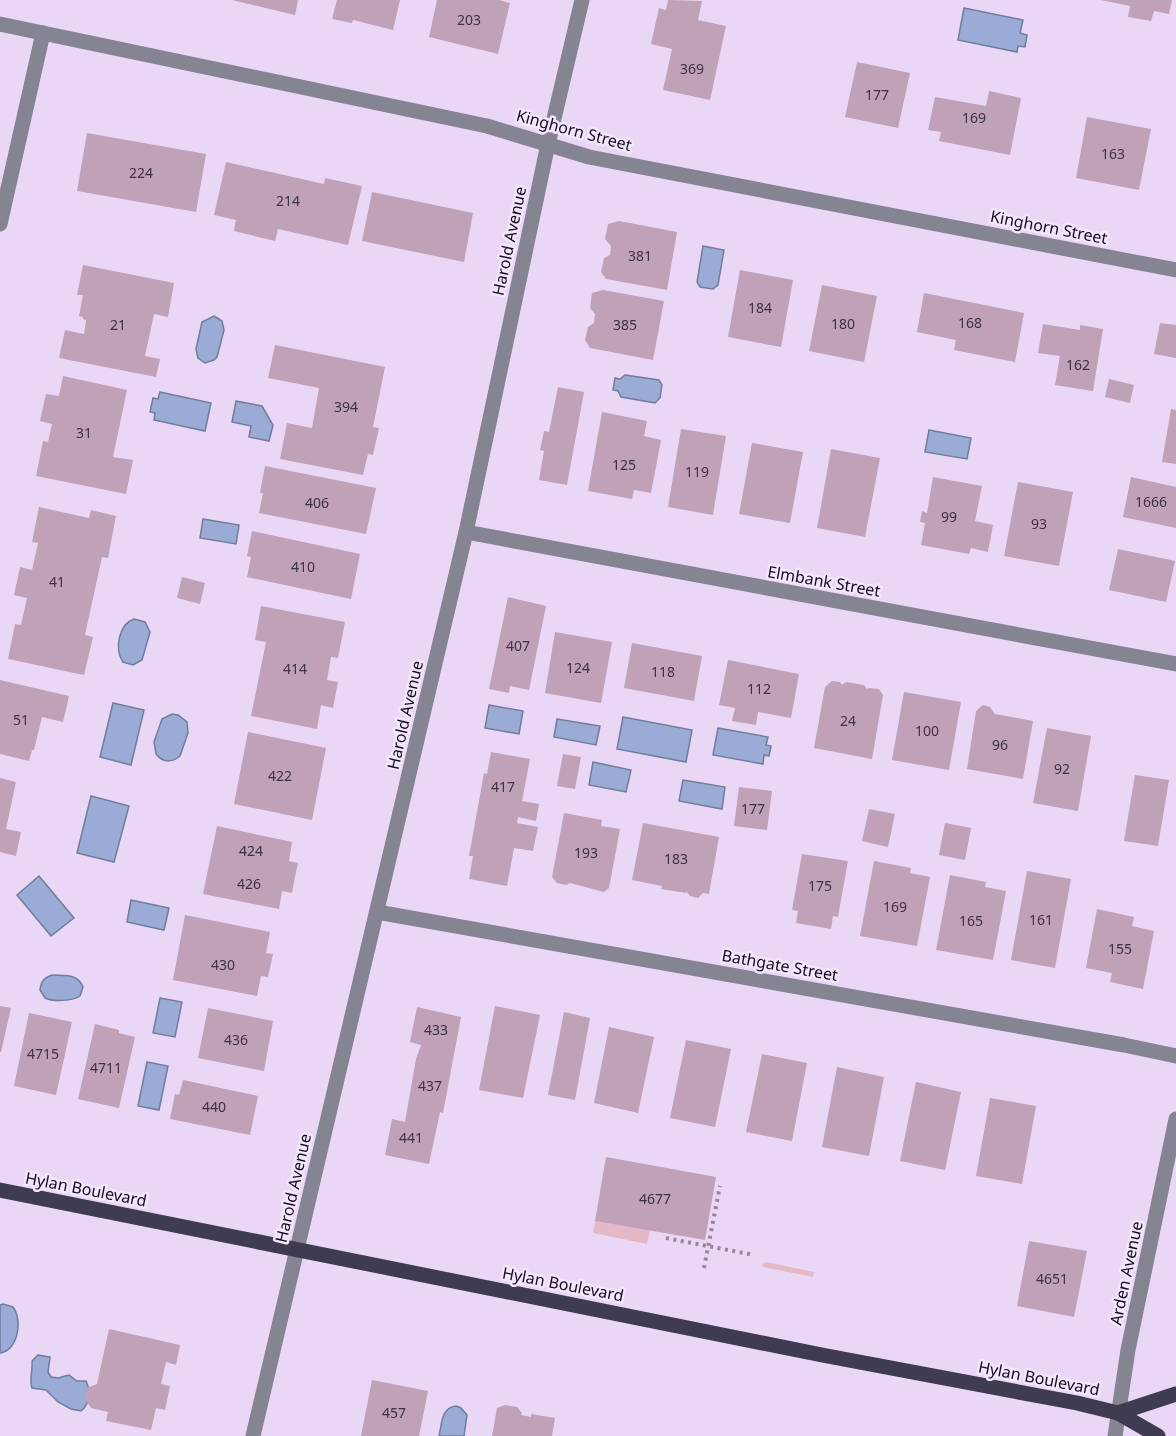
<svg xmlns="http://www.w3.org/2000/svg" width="1176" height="1436" font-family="'Noto Sans',sans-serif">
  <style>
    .green { fill: #e4b8c7 }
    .water { fill: #9aabd5; stroke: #727c9c; stroke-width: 1.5 }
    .building { fill: #bfa1b8 }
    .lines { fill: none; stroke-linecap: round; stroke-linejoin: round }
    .path { stroke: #96879e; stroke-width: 4; stroke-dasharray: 3 4.5; stroke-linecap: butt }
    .minor { stroke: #858492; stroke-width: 15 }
    .major { stroke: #3e3b52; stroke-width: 15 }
    .labels { text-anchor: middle; stroke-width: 5; stroke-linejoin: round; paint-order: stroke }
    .number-label { font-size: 14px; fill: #3f3240 }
    .street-label { font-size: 16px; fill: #140d18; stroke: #f5e6ff }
  </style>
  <rect width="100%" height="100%" fill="#ead7f6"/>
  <g class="green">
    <path d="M595,1221L650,1230L647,1244L593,1233Z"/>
    <path d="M766,1262L814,1272L813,1277L763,1267L762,1264Z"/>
  </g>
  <g class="water">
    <path d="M964,8L1023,20L1020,33L1027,35L1025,47L1018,46L1017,52L958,40Z"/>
    <path d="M703,246L724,250L718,285L713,289L700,287L697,282Z"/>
    <path d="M214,316L222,321L224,330L217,357L214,360L205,363L198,358L196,349L202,322Z"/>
    <path d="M625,375L659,380L662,385L660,398L655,403L621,397L618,391L613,390L615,378L620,379Z"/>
    <path d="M160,392L211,403L205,431L154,420L155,413L150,412L153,398L158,399Z"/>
    <path d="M236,401L262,406L273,425L269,441L249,437L251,426L232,422Z"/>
    <path d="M929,430L971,438L967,459L925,452Z"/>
    <path d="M203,519L239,525L236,544L200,538Z"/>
    <path d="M134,619L145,622L150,632L142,660L133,665L123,662C114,649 119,624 134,619Z"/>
    <path d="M113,703L144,710L131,765L100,757Z"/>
    <path d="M489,705L523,711L519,734L485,728Z"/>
    <path d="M172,714L178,715L187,722L188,733L180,756C171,763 163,763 156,754L154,742L162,719Z"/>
    <path d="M623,717L692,730L686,762L617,749Z"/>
    <path d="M557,719L600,726L596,745L554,737Z"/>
    <path d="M718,728L768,737L766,745L771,746L769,756L764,755L763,764L713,755Z"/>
    <path d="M593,762L631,770L626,792L589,785Z"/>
    <path d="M683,780L725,787L722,809L679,801Z"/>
    <path d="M91,796L129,806L114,862L77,853Z"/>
    <path d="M39,876L74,918L51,936L17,895Z"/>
    <path d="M131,900L169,908L164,930L127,922Z"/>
    <path d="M52,975C64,976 78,973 83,987L80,996C73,1001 53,1002 45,998L40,990C41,981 44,978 52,975Z"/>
    <path d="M160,998L182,1002L175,1037L153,1033Z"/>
    <path d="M147,1062L168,1066L159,1110L138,1106Z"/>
    <path d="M3,1304L13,1307C23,1320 18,1351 0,1353V1305Z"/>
    <path d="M38,1355L50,1357L48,1372L51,1377L58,1378L69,1375L77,1381H86C91,1391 90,1404 81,1411L71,1409L58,1402L46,1390L32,1388C29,1380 33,1371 32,1361Z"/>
    <path d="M456,1406L461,1408L467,1415L464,1436H439C442,1423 441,1408 456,1406Z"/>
  </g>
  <g class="building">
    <path d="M232,0H298L295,15Z"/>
    <path d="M337,0H400L393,30L353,20L352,23L332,19Z"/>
    <path d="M437,0H499L510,3L498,54L429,37Z"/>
    <path d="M668,0L702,1L698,20L726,26L710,100L663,90L672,49L651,44L659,8L666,10Z"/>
    <path d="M1101,0H1172L1169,14L1154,11L1151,21L1128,17L1130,6Z"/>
    <path d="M857,62L910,73L898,128L845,117Z"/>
    <path d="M989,91L1021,98L1010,155L939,141L941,132L928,130L935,97L986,106Z"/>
    <path d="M1087,117L1151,129L1139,190L1076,178Z"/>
    <path d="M87,133L206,154L196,212L77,191Z"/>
    <path d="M226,162L324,184L325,178L362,186L348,245L278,229L275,241L234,231L236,220L214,215Z"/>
    <path d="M372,192L473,213L464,262L362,241Z"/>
    <path d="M619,221L677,232L667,290L606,279L601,272L604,258L610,255L611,246L605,239L608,224Z"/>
    <path d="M83,265L174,283L168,317L154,314L145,356L160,359L156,377L59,358L65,330L84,334L86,320L83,319V317L79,316L83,295H77Z"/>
    <path d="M740,270L793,280L781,347L728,337Z"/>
    <path d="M822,285L877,296L864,362L809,351Z"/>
    <path d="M603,290L664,301L653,360L590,348L585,340L588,327L594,323L595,314L590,308L592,293Z"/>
    <path d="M924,293L1024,313L1015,362L954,350L956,340L917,332Z"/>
    <path d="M1160,323L1176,325V358L1154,354Z"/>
    <path d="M1043,324L1080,330V325L1103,329L1093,391L1055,385L1060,356L1038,353Z"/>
    <path d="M275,345L385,367L373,427L379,428L373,455L368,454L363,475L280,459L287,423L312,428L319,388L268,378Z"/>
    <path d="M63,376L127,390L113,457L133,460L126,494L36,476L43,441L48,442L52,424L40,421L46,394L59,396Z"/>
    <path d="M1109,379L1134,385L1130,403L1105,397Z"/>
    <path d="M558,387L584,392L567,485L539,480L544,451L540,450L544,431L549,432Z"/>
    <path d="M1171,409L1176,410V464L1162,462Z"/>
    <path d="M602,412L647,421L644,436L661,440L651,493L634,490L632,499L588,491Z"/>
    <path d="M681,429L726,436L713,515L668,507Z"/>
    <path d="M752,443L803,452L790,523L739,514Z"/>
    <path d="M831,449L880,458L865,537L817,528Z"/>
    <path d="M265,466L376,488L366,534L259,513L263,493H260Z"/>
    <path d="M933,477L982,486L975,521L993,525L988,552L971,548L969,554L921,545L925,523L920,522L922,511L927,513Z"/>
    <path d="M1131,477L1176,487V528L1123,517Z"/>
    <path d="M1018,482L1073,492L1059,566L1004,556Z"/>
    <path d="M39,507L89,518L91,510L116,516L108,558L102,557L85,635L93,637L84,675L8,659L15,624L21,625L27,598L14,595L20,567L32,570L38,543L32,542Z"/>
    <path d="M252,531L360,554L351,599L247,577L251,557L247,556Z"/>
    <path d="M1118,549L1175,561L1166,602L1109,590Z"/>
    <path d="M182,577L205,583L200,604L177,598Z"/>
    <path d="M508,597L546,606L529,690L510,686L509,693L489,689Z"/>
    <path d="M261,606L345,622L338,658L331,657L327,680L338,682L333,708L321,705L317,729L251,716L266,642L255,640Z"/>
    <path d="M555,632L612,642L601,703L545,693Z"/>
    <path d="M632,643L702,656L694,701L624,688Z"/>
    <path d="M728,660L799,674L791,718L758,712L756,725L732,721L735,708L719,705Z"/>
    <path d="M0,680L69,696L63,722L42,717L34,750H32L29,761L0,754Z"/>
    <path d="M832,681L840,682L842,685L846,682L864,685L867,689L869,688L879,689L883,695L872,759L814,748L825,687Z"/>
    <path d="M904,692L961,702L949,770L892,760Z"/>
    <path d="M983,705L990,707L995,714L1033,721L1023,779L967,769L976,711Z"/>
    <path d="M1047,728L1091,736L1078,811L1033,803Z"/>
    <path d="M248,732L326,748L312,820L234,804Z"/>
    <path d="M491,752L530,759L522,801L539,804L536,821L518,817L517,823L538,827L533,851L514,848L507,886L469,879L473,856H469L484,773L487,774Z"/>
    <path d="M563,754L581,757L575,789L557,786Z"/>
    <path d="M1135,775L1169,780L1158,846L1124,841Z"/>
    <path d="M0,778L16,782L6,829L21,832L16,856L0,852Z"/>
    <path d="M739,787L772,791L767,830L734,826Z"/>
    <path d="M869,809L895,814L888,847L862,841Z"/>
    <path d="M564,813L602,820L601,826L620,829L609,888L604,892L570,883L566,885L557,883L552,877Z"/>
    <path d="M643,823L719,837L709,894L703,893L698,898L690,896L686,891V893L661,889L662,886L632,880Z"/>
    <path d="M945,823L971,828L965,860L939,855Z"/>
    <path d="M217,826L292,842L289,861L298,863L295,877L292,893L282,891L279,909L203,894Z"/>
    <path d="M802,854L848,861L838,917L833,916L831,929L796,923L798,911L792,910Z"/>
    <path d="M874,861L911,868L910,873L930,877L917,946L860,936Z"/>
    <path d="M1027,871L1071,879L1055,968L1011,960Z"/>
    <path d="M950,875L986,882L985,887L1006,891L993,960L936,950Z"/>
    <path d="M1097,909L1134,917L1132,926L1154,931L1143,989L1110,982L1112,973L1086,968Z"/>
    <path d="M185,915L270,932L266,953L273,954L268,977L261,976L257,996L173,980Z"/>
    <path d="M0,1006L11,1008L1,1052H0Z"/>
    <path d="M495,1006L540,1015L523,1098L479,1090Z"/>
    <path d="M417,1007L461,1017L443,1113L440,1112L429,1164L385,1155L392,1119L405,1122L416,1059L421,1045L410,1042Z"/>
    <path d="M208,1008L273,1021L264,1071L198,1058Z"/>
    <path d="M564,1012L590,1018L575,1100L548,1095Z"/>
    <path d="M29,1013L72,1022L56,1095L14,1086Z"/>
    <path d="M95,1024L119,1030V1033L135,1037L119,1108L78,1099Z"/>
    <path d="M609,1027L654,1037L638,1113L594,1103Z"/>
    <path d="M686,1040L731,1049L715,1127L670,1118Z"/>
    <path d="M762,1054L807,1063L792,1141L746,1132Z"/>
    <path d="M837,1067L884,1077L869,1156L822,1147Z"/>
    <path d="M183,1080L258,1096L250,1135L170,1119L175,1094L179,1095Z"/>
    <path d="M916,1082L961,1092L945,1170L900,1161Z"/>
    <path d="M990,1098L1036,1106L1022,1184L976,1176Z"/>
    <path d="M606,1157L716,1177L705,1240L595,1221Z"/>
    <path d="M1029,1241L1087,1251L1074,1317L1017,1306Z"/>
    <path d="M109,1329L180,1345L176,1365L166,1362L161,1384L170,1386L165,1410L156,1408L151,1430L106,1421L108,1412L91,1408L85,1399L87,1388L97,1384Z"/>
    <path d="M372,1380L428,1391L419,1436H361Z"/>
    <path d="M505,1405L517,1407L522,1413L521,1415L531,1417V1414L555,1418L552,1436H492L497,1408Z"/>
  </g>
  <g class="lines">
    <g class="path">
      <path d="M666,1238L754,1255"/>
      <path d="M704,1268L720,1186"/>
    </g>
    <g class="minor">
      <path d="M0,24L487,126L589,157L1176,270"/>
      <path d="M0,224L43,33"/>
      <path d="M466,532L1176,664"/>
      <path d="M377,912L1124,1045L1176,1056"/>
      <path d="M253,1436L466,532L548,144L582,0"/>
      <path d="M1115,1436L1128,1350L1176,1119"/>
    </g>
    <g class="major">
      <path d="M0,1190L822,1355L1077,1403L1118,1413L1158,1436"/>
      <path d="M1118,1413L1176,1394"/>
    </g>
  </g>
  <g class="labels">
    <g class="number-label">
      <text x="469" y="25">203</text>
      <text x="692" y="74">369</text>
      <text x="877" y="100">177</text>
      <text x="974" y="123">169</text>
      <text x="1113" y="159">163</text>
      <text x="141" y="178">224</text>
      <text x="288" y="206">214</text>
      <text x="640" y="261">381</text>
      <text x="760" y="313">184</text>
      <text x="970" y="328">168</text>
      <text x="843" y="329">180</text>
      <text x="118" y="330">21</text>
      <text x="625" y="330">385</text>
      <text x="1078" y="370">162</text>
      <text x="346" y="412">394</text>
      <text x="84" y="438">31</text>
      <text x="624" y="470">125</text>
      <text x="697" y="477">119</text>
      <text x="1151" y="507">1666</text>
      <text x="317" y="508">406</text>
      <text x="949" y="522">99</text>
      <text x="1039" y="529">93</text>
      <text x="303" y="572">410</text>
      <text x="57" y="587">41</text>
      <text x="518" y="651">407</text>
      <text x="578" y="673">124</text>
      <text x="295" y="674">414</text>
      <text x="663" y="677">118</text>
      <text x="759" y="694">112</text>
      <text x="21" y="725">51</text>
      <text x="848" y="726">24</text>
      <text x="927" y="736">100</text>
      <text x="1000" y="750">96</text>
      <text x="1062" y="774">92</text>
      <text x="280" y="781">422</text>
      <text x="503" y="792">417</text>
      <text x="753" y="814">177</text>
      <text x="251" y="856">424</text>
      <text x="586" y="858">193</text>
      <text x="676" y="864">183</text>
      <text x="249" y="889">426</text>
      <text x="820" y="891">175</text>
      <text x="895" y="912">169</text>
      <text x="1041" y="925">161</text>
      <text x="971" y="926">165</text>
      <text x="1120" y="954">155</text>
      <text x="223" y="970">430</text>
      <text x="436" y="1035">433</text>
      <text x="236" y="1045">436</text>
      <text x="43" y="1059">4715</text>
      <text x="106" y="1073">4711</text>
      <text x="430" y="1091">437</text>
      <text x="214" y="1112">440</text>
      <text x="411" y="1143">441</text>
      <text x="655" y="1204">4677</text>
      <text x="1052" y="1284">4651</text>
      <text x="394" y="1418">457</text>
    </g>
    <g class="street-label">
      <text transform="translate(574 130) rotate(15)" y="6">Kinghorn Street</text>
      <text transform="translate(1049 227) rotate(11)" y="6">Kinghorn Street</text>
      <text transform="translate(509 241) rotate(-78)" y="6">Harold Avenue</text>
      <text transform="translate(824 581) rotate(10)" y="6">Elmbank Street</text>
      <text transform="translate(405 715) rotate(-77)" y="6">Harold Avenue</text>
      <text transform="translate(780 965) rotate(10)" y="6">Bathgate Street</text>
      <text transform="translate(293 1188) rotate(-77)" y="6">Harold Avenue</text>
      <text transform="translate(86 1189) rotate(11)" y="6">Hylan Boulevard</text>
      <text transform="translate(1126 1273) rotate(-78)" y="6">Arden Avenue</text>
      <text transform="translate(563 1284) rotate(11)" y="6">Hylan Boulevard</text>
      <text transform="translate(1039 1378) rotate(11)" y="6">Hylan Boulevard</text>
    </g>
  </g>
</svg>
